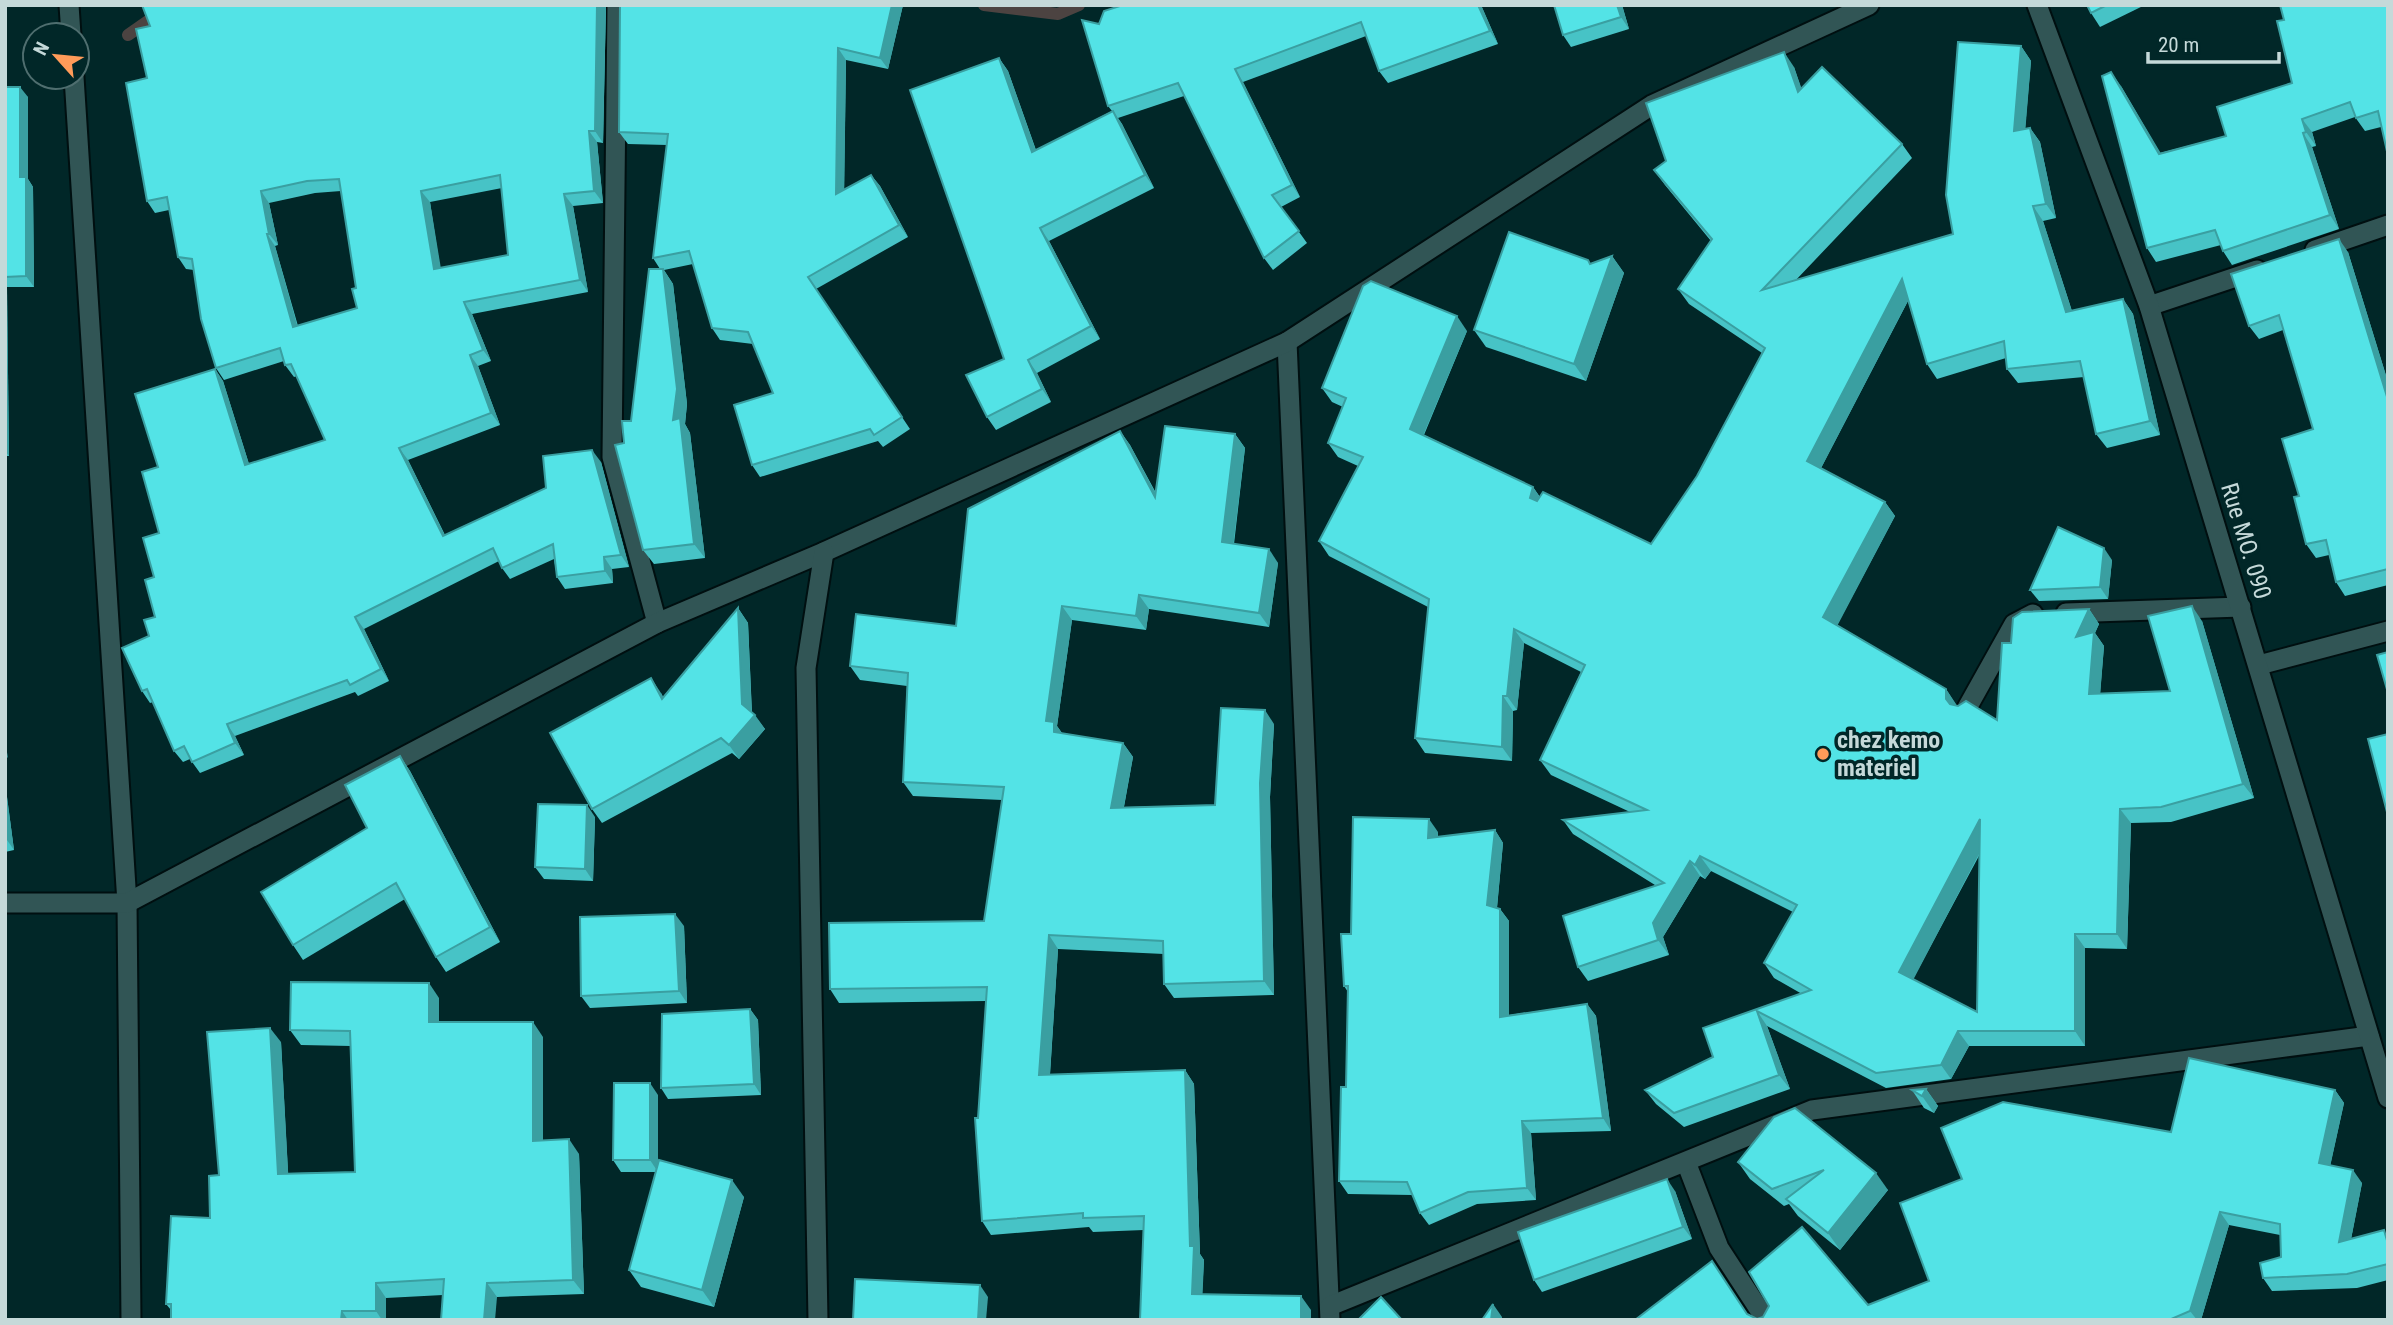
<svg xmlns="http://www.w3.org/2000/svg" width="2393" height="1325" font-family="'Roboto Condensed',sans-serif">
  <style>
    .lines { fill: none; stroke-linecap: round; stroke-linejoin: round }
    .stream { stroke: #4c4341; stroke-width: 12 }
    .service-casing { stroke: #000f10; stroke-width: 23 }
    .minor-casing { stroke: #000f10; stroke-width: 23 }
    .tertiary-casing { stroke: #000f10; stroke-width: 23 }
    .service { stroke: #315555; stroke-width: 19 }
    .minor { stroke: #315555; stroke-width: 19 }
    .tertiary { stroke: #315555; stroke-width: 19 }
    .wall { fill: #47c3c6; fill-rule: evenodd }
    .shaded-wall { fill: #3a9fa1 }
    .building { fill: #53e3e6; stroke: #3a9fa1; stroke-width: 2; fill-rule: evenodd }
    .poi-dot { fill: #ff9b59; stroke: #012728; stroke-width: 2.5 }
    .labels { text-anchor: middle; stroke-width: 7; stroke-linejoin: round; paint-order: stroke }
    .street-label { font-size: 24px; fill: #c5d9d9; stroke: #012728 }
    .poi-label { font-size: 24px; font-weight: bold; fill: #c5d9d9; stroke: #012728; text-anchor: start }
  </style>
  <rect width="100%" height="100%" fill="#012728"/>
  <g class="lines">
    <g class="stream">
      <path d="M984,5L1058,14L1079,5"/>
      <path d="M128,35L171,5"/>
    </g>
    <g class="service-casing">
      <path id="service" d="M617,5L612,457L657,623"/>
    </g>
    <g class="minor-casing">
      <g id="minor">
        <path d="M69,5L71,35"/>
        <path d="M74,77L127,903L131,1320"/>
        <path d="M2315,250L2388,225"/>
        <path d="M2149,306L2257,270"/>
        <path d="M1287,342L1330,1320"/>
        <path d="M2066,613L2241,607"/>
        <path d="M2259,665L2388,631"/>
        <path d="M1967,708L2014,624L2033,614"/>
        <path d="M5,903H127L657,623L824,552L1287,342L1652,105L1869,5"/>
        <path d="M1686,1162L1719,1248L1766,1320"/>
        <path d="M1330,1306L1812,1110L2369,1036"/>
        <path d="M818,1320L806,668L824,552"/>
      </g>
    </g>
    <g class="tertiary-casing">
      <path id="tertiary" d="M2037,5L2149,306L2388,1098"/>
    </g>
    <use href="#service" class="service"/>
    <use href="#minor" class="minor"/>
    <use href="#tertiary" class="tertiary"/>
  </g>
  <g class="wall">
    <path d="M606,5L603,143L597,142L603,203L573,206L588,292L472,314L491,361L478,366L500,425L408,460L445,535L601,462L629,567L612,569L613,583L565,589L557,577L554,559L510,579L502,568L499,561L364,629L389,681L358,696L355,692L235,736L244,755L200,773L190,759L183,762L174,751L153,702L150,703L142,691L149,636L155,617L154,577L159,533L158,467L215,369L223,381L249,464L325,440L297,376L294,377L285,365L284,361L224,380L216,368L194,270L186,269L178,257L169,210L155,213L147,201V78L150,26ZM502,188L508,255L440,268L430,202ZM341,191L356,288L357,308L298,326L275,246L278,245L269,203L315,193Z"/>
    <path d="M620,5H903L888,69L846,60L844,190L871,175L880,186L908,237L816,289L910,429L883,447L878,441L760,477L752,465L773,393L753,344L720,340L712,328L693,264L664,270L673,284L687,404L685,424L690,433L705,558L654,564L643,550L624,443L631,421L660,269L653,258L667,145L628,144L619,132Z"/>
    <path d="M1481,5L1498,44L1388,83L1379,71L1366,36L1243,82L1300,197L1281,207L1307,243L1273,270L1264,258L1184,96L1118,118L1122,124L1154,188L1049,241L1100,339L1037,373L1051,402L996,430L987,417L1004,359L999,58L1008,71L1036,150L1112,111L1108,106L1099,24Z"/>
    <path d="M1554,5H1622L1629,29L1571,47L1563,35Z"/>
    <path d="M2087,5H2145L2100,27L2091,13Z"/>
    <path d="M2388,5L2381,127L2365,131L2355,117L2312,132L2316,146L2312,147L2339,229L2232,265L2223,251L2221,245L2156,262L2147,248L2121,86L2160,153L2226,136L2292,83L2284,20Z"/>
    <path d="M2021,46L2031,61L2025,129L2030,128L2040,142L2056,218L2043,221L2072,311L2123,299L2133,314L2160,435L2107,448L2096,434L2084,377L2018,383L2007,369L2006,358L1937,379L1927,364L1908,301L1821,468L1885,502L1895,516L1837,625L1946,689L1956,705L1997,720L2011,643L2089,609L2099,624L2095,633L2104,646L2100,694L2170,691L2202,621L2254,798L2171,822L2131,823L2127,949L2085,948V1046H1969L1951,1079L1886,1088L1767,1026L1790,1089L1684,1127L1656,1104L1645,1090L1713,1057L1703,1028L1802,994L1774,978L1764,963L1793,912L1711,871L1705,879L1700,876L1663,937L1669,955L1588,981L1578,967L1655,885L1573,834L1563,820L1630,812L1551,775L1540,760L1581,672L1524,643L1517,710L1513,711L1512,761L1425,753L1415,738L1428,607L1329,556L1319,541L1358,466L1338,457L1328,443L1343,407L1332,402L1322,388L1467,331L1424,435L1533,487L1540,497L1651,544L1697,476L1762,353L1689,304L1678,289L1711,241L1665,185L1654,170L1794,67L1801,88L1902,144L1912,158L1795,281L1953,234ZM1980,854L1977,1012L1913,979Z"/>
    <path d="M5,87L28,97V179L33,187L34,287H7L9,456H5Z"/>
    <path d="M2348,252L2388,382V585L2345,596L2336,582L2329,555L2316,558L2306,544L2299,496L2313,429L2283,330L2259,339L2249,326Z"/>
    <path d="M1612,256L1624,273L1586,381L1486,347L1474,330L1591,264Z"/>
    <path d="M1120,431L1130,445L1156,493L1235,434L1245,448L1234,544L1278,563L1269,627L1149,609L1146,630L1072,620L1057,726L1062,733L1123,743L1133,757L1124,807L1215,805L1274,724L1270,797L1274,995L1174,998L1164,984V954L1058,949L1050,1075L1185,1070L1194,1084L1200,1254L1204,1260L1202,1294L1311,1310L1140,1320L1144,1230L1093,1232L1089,1227L991,1235L982,1221L978,1118L986,1001L839,1003L830,989L984,921L1002,800L913,796L903,782L907,686L860,680L850,666L956,626Z"/>
    <path d="M2112,560L2108,599L2039,601L2030,590Z"/>
    <path d="M738,608L748,623L752,713L765,729L739,759L732,753L602,823L592,809L661,693L663,697Z"/>
    <path d="M400,756L410,771L500,942L446,972L436,957L405,899L303,960L293,945L367,828Z"/>
    <path d="M5,782L14,850L5,852Z"/>
    <path d="M595,817L593,881L544,879L535,867Z"/>
    <path d="M1495,830L1503,843L1497,908L1500,909L1509,921V1015L1587,1004L1596,1016L1611,1131L1531,1133L1536,1200L1477,1204L1429,1225L1420,1213L1412,1195L1348,1194L1339,1181L1346,1087L1348,992L1344,986L1351,934L1438,832V837Z"/>
    <path d="M684,926L687,1003L590,1008L581,996Z"/>
    <path d="M439,998V1022L543,1037V1141L579,1154L584,1294L497,1297L443,1295L386,1298V1320H171V1310L166,1304L210,1218L219,1175L281,1042L288,1173L355,1172L351,1046L301,1045L290,1030Z"/>
    <path d="M750,1009L758,1020L761,1095L668,1099L661,1088Z"/>
    <path d="M1926,1089L1938,1106L1934,1113L1924,1108L1912,1090Z"/>
    <path d="M2335,1090L2344,1103L2330,1166L2362,1183L2351,1239L2388,1235V1280L2357,1288L2272,1291L2263,1278L2281,1257L2280,1235L2229,1225L2201,1320H1635L1748,1315L1757,1319L1868,1305L1929,1281L2171,1132Z"/>
    <path d="M658,1095V1163L744,1197L714,1307L641,1287L629,1270L656,1172H621L613,1160Z"/>
    <path d="M1774,1117L1888,1190L1840,1250L1798,1216L1789,1204L1784,1206L1750,1179L1738,1162Z"/>
    <path d="M1675,1191L1692,1239L1542,1292L1534,1280Z"/>
  </g>
  <g class="shaded-wall">
    <path d="M597,5H606L603,143L595,131Z"/>
    <path d="M892,5H903L888,69L880,58Z"/>
    <path d="M1478,5H1481L1498,44L1490,31Z"/>
    <path d="M1617,5H1622L1629,29L1621,17Z"/>
    <path d="M2021,46L2031,61L2024,146L2014,131Z"/>
    <path d="M838,48L846,60L844,206L836,194Z"/>
    <path d="M1784,52L1794,67L1808,107L1798,92Z"/>
    <path d="M999,58L1008,71L1041,165L1032,152Z"/>
    <path d="M1235,69L1243,82L1300,197L1292,185Z"/>
    <path d="M2111,72L2121,86L2169,167L2159,154Z"/>
    <path d="M20,87L28,97V179L33,187L34,287L26,276L20,177Z"/>
    <path d="M1113,111L1122,124L1154,188L1145,175Z"/>
    <path d="M2302,119L2312,132L2316,146L2306,132Z"/>
    <path d="M2030,128L2040,142L2056,218L2046,204Z"/>
    <path d="M589,131L597,142L603,203L594,191Z"/>
    <path d="M2303,133L2312,147L2339,229L2330,215Z"/>
    <path d="M871,175L880,186L908,237L899,225Z"/>
    <path d="M261,191L269,203L278,245L269,234Z"/>
    <path d="M421,191L430,202L443,281L434,269Z"/>
    <path d="M564,194L573,206L588,292L580,280Z"/>
    <path d="M2033,206L2043,221L2077,327L2066,312Z"/>
    <path d="M1040,228L1049,241L1100,339L1091,326Z"/>
    <path d="M267,234L275,246L301,339L293,327Z"/>
    <path d="M2339,239L2348,252L2388,382V400Z"/>
    <path d="M1612,256L1624,273L1586,381L1574,364Z"/>
    <path d="M663,269L673,284L687,404L685,424L690,433L705,558L694,544L673,420Z"/>
    <path d="M1902,279L1912,293L1817,476L1807,461Z"/>
    <path d="M5,284L7,287L9,456L5,451Z"/>
    <path d="M2123,299L2133,314L2160,435L2150,421Z"/>
    <path d="M464,302L472,314L491,361L483,350Z"/>
    <path d="M1457,316L1467,331L1420,443L1410,429Z"/>
    <path d="M470,355L478,366L500,425L491,413Z"/>
    <path d="M1028,360L1037,373L1051,402L1042,389Z"/>
    <path d="M215,369L223,381L253,477L245,465Z"/>
    <path d="M1120,431L1130,445L1165,511L1155,497Z"/>
    <path d="M1235,434L1245,448L1232,556L1222,542Z"/>
    <path d="M399,448L408,460L451,548L443,536Z"/>
    <path d="M592,450L601,462L629,567L621,555Z"/>
    <path d="M1533,487L1543,502L1540,512L1530,498Z"/>
    <path d="M1885,502L1895,516L1834,632L1823,617Z"/>
    <path d="M2104,548L2112,560L2108,599L2100,587Z"/>
    <path d="M1269,549L1278,563L1269,627L1259,613Z"/>
    <path d="M604,557L612,569L613,583L605,571Z"/>
    <path d="M1139,595L1149,609L1146,630L1136,616Z"/>
    <path d="M1062,606L1072,620L1057,726L1064,736V746L1046,721Z"/>
    <path d="M2192,606L2202,621L2254,798L2243,784Z"/>
    <path d="M738,608L748,623L752,717L755,715L765,729L739,759L729,745L742,704Z"/>
    <path d="M2089,609L2099,624L2095,633L2104,646L2099,709L2089,694L2076,637Z"/>
    <path d="M355,617L364,629L389,681L381,669Z"/>
    <path d="M1514,629L1524,643L1517,710L1507,696Z"/>
    <path d="M651,678L661,693L672,714L662,699Z"/>
    <path d="M1946,689L1956,704V714L1946,699Z"/>
    <path d="M1503,696L1513,711L1512,761L1502,747Z"/>
    <path d="M1265,710L1274,724L1270,797L1274,995L1264,981L1260,783Z"/>
    <path d="M227,724L235,736L244,755L235,743Z"/>
    <path d="M5,741L8,758L5,755Z"/>
    <path d="M1123,743L1133,757L1121,822L1111,808Z"/>
    <path d="M400,756L410,771L500,942L490,927Z"/>
    <path d="M5,782L14,850L7,840L5,827Z"/>
    <path d="M587,805L595,817L593,881L585,869Z"/>
    <path d="M2120,809L2131,823L2127,949L2117,934Z"/>
    <path d="M1429,819L1438,832L1437,850L1428,838Z"/>
    <path d="M1980,819L1990,833L1910,986L1899,972Z"/>
    <path d="M1495,830L1503,843L1496,918L1487,905Z"/>
    <path d="M1700,856L1711,871L1705,879L1695,865Z"/>
    <path d="M1690,861L1700,876L1663,937L1669,955L1658,940L1653,923Z"/>
    <path d="M1500,909L1509,921V1029L1500,1017Z"/>
    <path d="M675,914L684,926L687,1003L679,991Z"/>
    <path d="M2075,934L2085,948V1046L2075,1031Z"/>
    <path d="M1049,935L1058,949L1049,1089L1039,1075Z"/>
    <path d="M429,983L439,998V1037L429,1022Z"/>
    <path d="M1587,1004L1596,1016L1611,1131L1603,1118Z"/>
    <path d="M750,1009L758,1020L761,1095L754,1084Z"/>
    <path d="M1757,1011L1767,1026L1790,1089L1779,1075Z"/>
    <path d="M533,1022L543,1037V1156L533,1141Z"/>
    <path d="M270,1028L281,1042L289,1188L278,1174Z"/>
    <path d="M1958,1031L1969,1046L1951,1079L1941,1065Z"/>
    <path d="M1185,1070L1194,1084L1200,1254L1204,1260L1202,1308L1192,1294Z"/>
    <path d="M650,1083L658,1095V1172L650,1160Z"/>
    <path d="M1926,1089L1938,1106L1934,1113L1922,1096Z"/>
    <path d="M2335,1090L2344,1103L2328,1176L2319,1163Z"/>
    <path d="M1522,1121L1531,1133L1536,1200L1527,1188Z"/>
    <path d="M569,1139L579,1154L584,1294L573,1280Z"/>
    <path d="M2353,1170L2362,1183L2348,1255L2339,1242Z"/>
    <path d="M1876,1173L1888,1190L1840,1250L1828,1233Z"/>
    <path d="M1667,1179L1675,1191L1692,1239L1683,1227Z"/>
    <path d="M732,1180L744,1197L714,1307L702,1290Z"/>
    <path d="M2220,1212L2229,1225L2201,1320H2197L2190,1311Z"/>
    <path d="M376,1283L386,1298V1320H382L376,1311Z"/>
    <path d="M487,1283L497,1297L495,1320H484Z"/>
    <path d="M980,1285L988,1297L986,1320H978Z"/>
    <path d="M1301,1296L1311,1310V1320H1301Z"/>
    <path d="M1493,1304L1502,1317V1320H1491Z"/>
    <path d="M342,1311L348,1320H341Z"/>
  </g>
  <g class="building">
    <path d="M142,5H597L595,131H589L594,191L564,194L580,280L464,302L483,350L470,355L491,413L399,448L443,536L546,488L543,456L592,450L621,555L604,557L605,571L557,577L553,544L502,568L493,548L355,617L381,669L350,685L347,680L227,724L235,743L192,762L184,746L174,751L147,689L142,691L122,648L149,636L144,620L155,617L145,580L154,577L143,538L159,533L142,472L158,467L135,394L215,369L245,465L325,440L291,364L285,365L280,348L216,368L201,319L192,259L178,257L167,197L147,201L126,83L147,78L136,29L150,26ZM500,175L508,255L434,269L421,191ZM339,179L356,288L352,289L357,308L293,327L267,234H269L261,191L307,181Z"/>
    <path d="M620,5H892L880,58L838,48L836,194L871,175L899,225L808,277L902,417L874,435L870,429L752,465L734,405L773,393L748,332L712,328L689,251L653,258L668,134L619,132Z"/>
    <path d="M1123,5H1478L1490,31L1379,71L1361,22L1235,69L1292,185L1272,195L1299,231L1264,258L1178,83L1108,106L1082,20L1099,24L1104,11Z"/>
    <path d="M1554,5H1617L1621,17L1563,35Z"/>
    <path d="M2087,5H2107L2091,13Z"/>
    <path d="M2280,5H2388V156L2378,111L2356,118L2350,102L2302,119L2306,132L2303,133L2330,215L2223,251L2215,230L2147,248L2102,76L2111,72L2159,154L2226,136L2217,107L2292,83L2277,21L2284,20Z"/>
    <path d="M1958,42L2021,46L2014,131L2030,128L2046,204L2033,206L2066,312L2123,299L2150,421L2096,434L2080,361L2007,369L2004,341L1927,364L1902,279L1807,461L1885,502L1823,617L1946,689V699L1950,704L1958,706L1966,701L1997,720L2002,643H2011L2013,618L2022,612L2089,609L2076,637L2094,632L2089,694L2170,691L2148,616L2192,606L2243,784L2161,807L2120,809L2117,934H2075V1031H1958L1941,1065L1876,1073L1757,1011L1779,1075L1674,1113L1645,1090L1713,1057L1703,1028L1811,990L1764,963L1797,905L1700,856L1695,865L1690,861L1653,923L1658,940L1578,967L1563,916L1664,883L1563,820L1647,810L1540,760L1585,665L1514,629L1507,696H1503L1502,747L1415,738L1429,599L1319,541L1363,457L1328,443L1346,398L1322,388L1363,286L1371,281L1457,316L1410,429L1533,487L1530,498L1537,501L1543,492L1651,544L1697,476L1765,348L1678,289L1712,239L1654,170L1666,161L1646,103L1784,52L1798,92L1822,67L1902,144L1762,290L1953,234L1946,195ZM1980,819L1977,1012L1899,972Z"/>
    <path d="M999,58L1032,152L1113,111L1145,175L1040,228L1091,326L1028,360L1042,389L987,417L966,375L1004,359L910,90Z"/>
    <path d="M5,87H20V177H26V276L5,277Z"/>
    <path d="M1509,232L1588,260L1590,264L1612,256L1574,364L1474,330Z"/>
    <path d="M2339,239L2388,400V569L2336,582L2326,540L2306,544L2294,497L2299,496L2282,439L2313,429L2279,315L2249,326L2231,274Z"/>
    <path d="M649,269H663L677,389L673,420L680,418L694,544L643,550L615,445L624,443L622,421H631Z"/>
    <path d="M1165,426L1235,434L1222,542L1269,549L1259,613L1139,595L1136,616L1062,606L1046,721L1054,722V732L1123,743L1111,808L1215,805L1221,708L1265,710L1260,783L1264,981L1164,984L1163,941L1049,935L1039,1075L1185,1070L1190,1246H1194L1192,1294L1301,1296V1320H1140L1144,1216L1083,1218V1213L982,1221L975,1118H978L987,987L830,989L829,923L984,921L1004,787L903,782L908,673L850,666L856,614L956,626L968,509L1120,431L1155,497Z"/>
    <path d="M2058,527L2104,548L2100,587L2030,590Z"/>
    <path d="M738,608L742,704L755,715L729,745L721,738L592,809L550,733L651,678L662,699Z"/>
    <path d="M2388,652V693L2377,655Z"/>
    <path d="M2388,734V811L2387,812L2368,739Z"/>
    <path d="M400,756L490,927L436,957L396,883L293,945L261,892L367,828L345,785Z"/>
    <path d="M538,804L587,805L585,869L535,867Z"/>
    <path d="M1353,817L1429,819L1428,838L1495,830L1487,905L1500,909V1017L1587,1004L1603,1118L1522,1121L1527,1188L1468,1192L1420,1213L1407,1182L1339,1181L1341,1087H1346L1348,986H1344L1341,934H1351Z"/>
    <path d="M675,914L679,991L581,996L580,917Z"/>
    <path d="M291,982L429,983V1022H533V1141L569,1139L573,1280L487,1283L484,1320H441L444,1279L376,1283V1311H342L341,1320H171V1304H166L171,1216L210,1218L209,1176L219,1175L207,1032L270,1028L278,1174L355,1172L350,1031L290,1030Z"/>
    <path d="M750,1009L754,1084L661,1088L662,1014Z"/>
    <path d="M2189,1058L2335,1090L2319,1163L2353,1170L2339,1242L2384,1230L2388,1244V1264L2347,1274L2263,1278L2260,1263L2281,1257L2280,1224L2220,1212L2190,1311L2169,1320H1635L1712,1261L1747,1314L1757,1319L1763,1317L1769,1306L1749,1272L1802,1227L1868,1305L1929,1281L1900,1203L1962,1179L1941,1128L2003,1102L2171,1132Z"/>
    <path d="M614,1083H650V1160H613Z"/>
    <path d="M1926,1089L1922,1096L1912,1090Z"/>
    <path d="M1795,1108L1876,1173L1828,1233L1786,1199L1824,1170L1772,1189L1738,1162L1774,1117Z"/>
    <path d="M659,1160L732,1180L702,1290L629,1270Z"/>
    <path d="M1667,1179L1683,1227L1534,1280L1518,1232Z"/>
    <path d="M855,1279L980,1285L978,1320H853Z"/>
    <path d="M1381,1297L1402,1320H1358Z"/>
    <path d="M1493,1304L1491,1320H1482Z"/>
  </g>
  <circle class="poi-dot" cx="1823" cy="754" r="7"/>
  <g class="labels">
    <g class="street-label">
      <text transform="translate(2246 541) rotate(73)" y="8">Rue MO. 090</text>
    </g>
    <g class="poi-label">
      <text x="1837" y="748">chez kemo<tspan x="1837" dy="28">materiel</tspan></text>
    </g>
  </g>
  <rect width="2393" height="1325" fill="none" stroke="#c5d9d9" stroke-width="14"/>
  <g transform="translate(56 56) rotate(297)"><circle r="33" fill="#012728" stroke="#4f6e6f" stroke-width="2"/>
  <path d="M0-5L12 26L0 18L-12 26Z" fill="#ff9b59"/>
  <text y="-10" font-size="19" font-weight="bold" text-anchor="middle" fill="#c5d9d9">N</text>
  </g>
  <path d="M2148 52v10h131v-10" fill="none" stroke="#c5d9d9" stroke-width="3.5"/>
  <text x="2158" y="52" font-size="21" fill="#c5d9d9" stroke="#012728" stroke-width="5" paint-order="stroke">20 m</text>
</svg>
